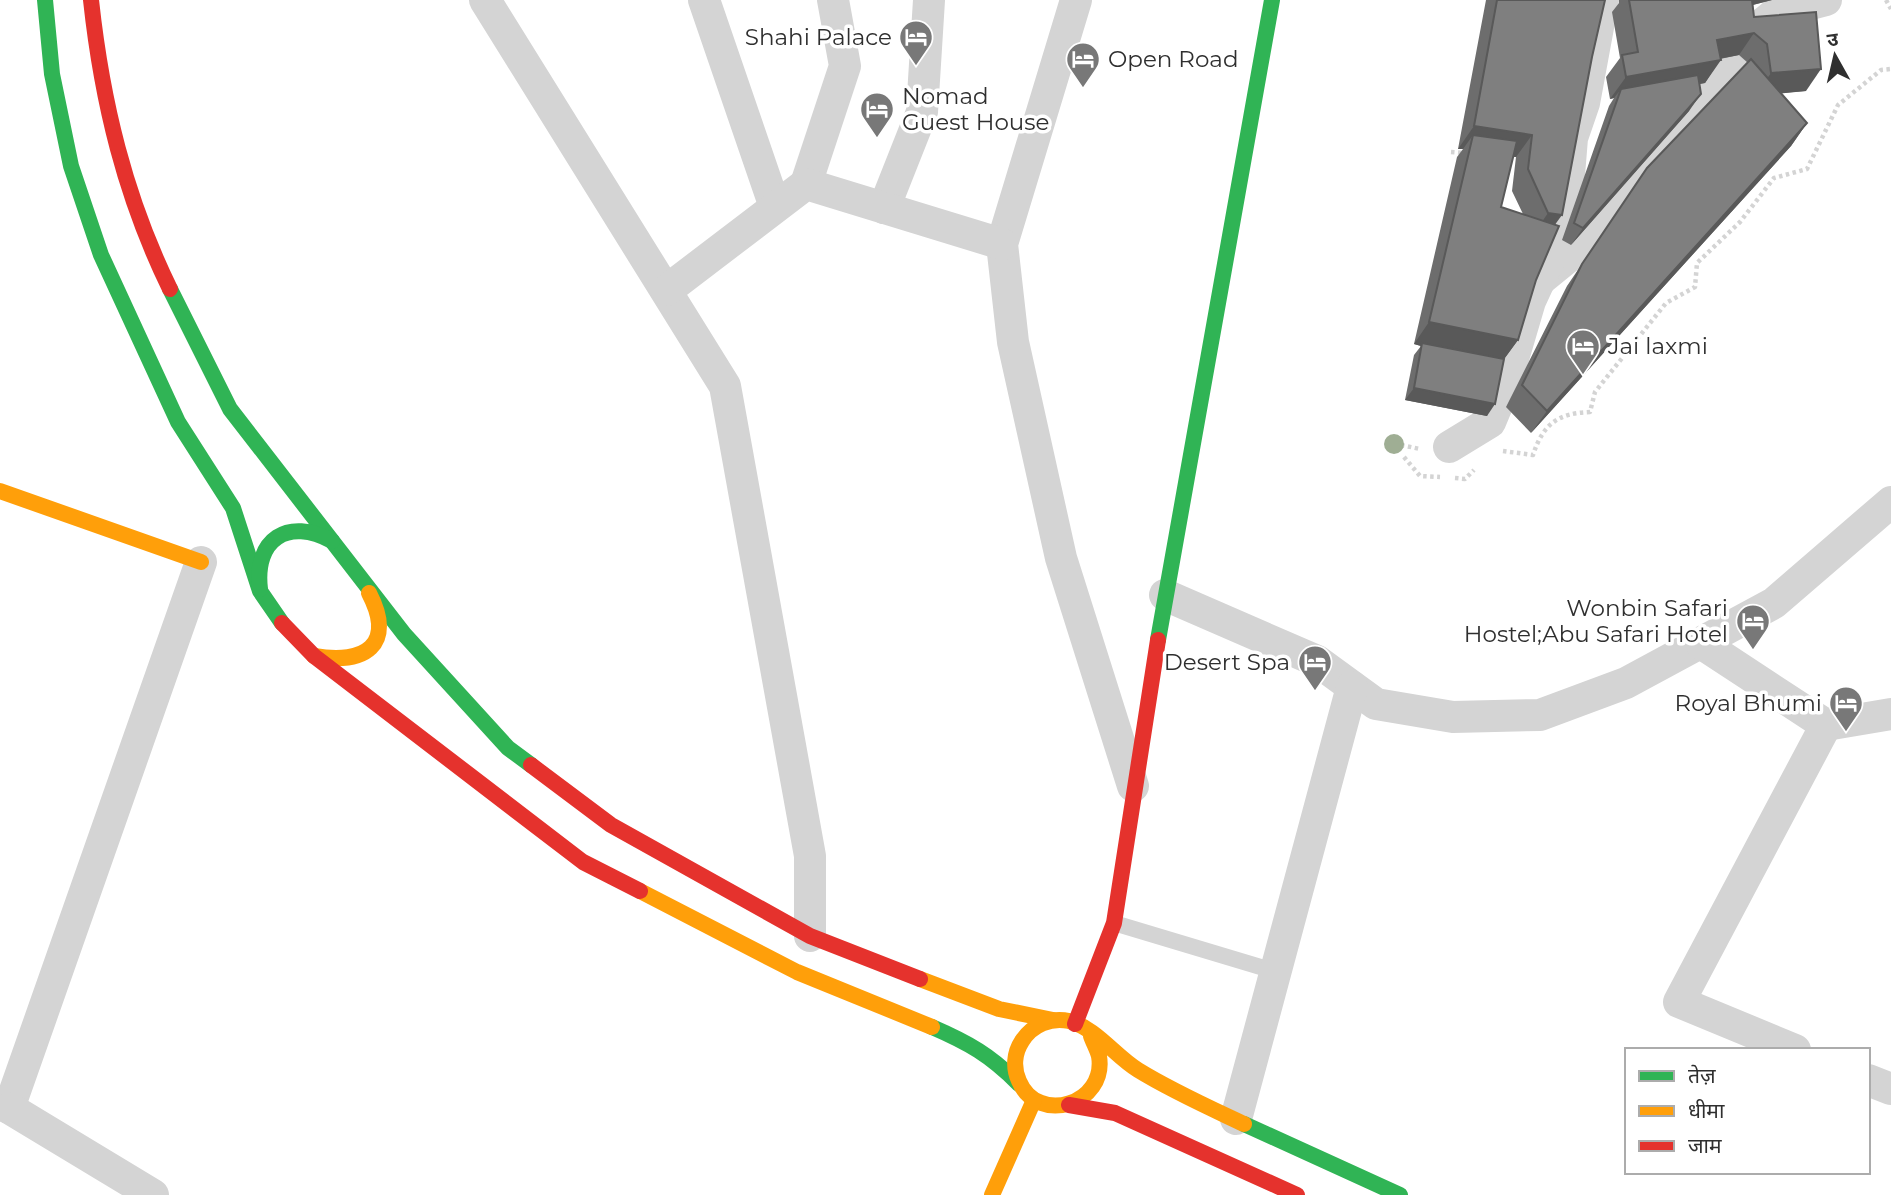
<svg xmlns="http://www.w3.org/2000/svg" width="1891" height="1195" font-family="Montserrat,'Noto Sans Devanagari',sans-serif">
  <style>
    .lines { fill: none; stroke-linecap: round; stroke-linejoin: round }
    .path { stroke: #d4d4d4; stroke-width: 4.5; stroke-dasharray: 3.5 3.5; stroke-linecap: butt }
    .lane { stroke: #d4d4d4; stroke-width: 16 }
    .street { stroke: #d4d4d4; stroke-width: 32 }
    .fast { stroke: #30b455; stroke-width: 16 }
    .slow { stroke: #ff9f0a; stroke-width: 16 }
    .jam { stroke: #e5322d; stroke-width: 16 }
    .tree { fill: #9fae94 }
    .wall { fill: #6d6d6d; fill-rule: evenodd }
    .shaded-wall { fill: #595959 }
    .building { fill: #7f7f7f; stroke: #595959; stroke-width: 2 }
    .labels { text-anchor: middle; stroke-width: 7; stroke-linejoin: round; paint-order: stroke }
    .poi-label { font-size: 23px; fill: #2f2f2f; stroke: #fff; text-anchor: end }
  </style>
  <rect width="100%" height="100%" fill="#fff"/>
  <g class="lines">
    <g class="path">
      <path d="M1886,0L1891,9"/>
      <path d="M1451,152L1464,153"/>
      <path d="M1401,445L1420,449"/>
      <path d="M1503,451L1533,455C1543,424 1558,413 1590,412L1595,392L1666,303L1695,287L1697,263L1740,222L1774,178L1807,169L1838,105L1881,70L1891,69"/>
      <path d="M1404,457L1420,476L1440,477"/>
      <path d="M1455,478L1465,479L1474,470"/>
    </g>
    <path class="lane" d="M1114,923L1274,971"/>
    <g class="street">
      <path d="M485,0L725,386L810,856V936"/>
      <path d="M704,0L775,207"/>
      <path d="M1076,0L1002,244L1013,342L1061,558L1133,786"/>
      <path d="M1744,39L1776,13L1826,0"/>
      <path d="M806,184L845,66L833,0"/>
      <path d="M884,208L922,112L929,0"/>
      <path d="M1541,279L1584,244L1728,71L1743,61"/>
      <path d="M667,290L806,184L1002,244"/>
      <path d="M1449,447L1490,422L1505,386L1530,301L1548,262L1569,175L1572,138L1584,103L1603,0"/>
      <path d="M1165,595L1317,661L1376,704L1453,717L1540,715L1626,683L1774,603L1891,502"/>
      <path d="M1701,643L1826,725L1891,714"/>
      <path d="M1795,1050L1679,1002L1826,725"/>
      <path d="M1868,1080L1891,1089"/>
      <path d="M0,1103L9,1108L201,562"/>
      <path d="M9,1108L153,1195"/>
      <path d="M1236,1119L1352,687"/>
    </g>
    <g class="fast">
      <path d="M45,0L52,74L71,166L101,255L178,422L233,508L260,591L282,623"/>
      <path d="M170,289L230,409L404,634L508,748L531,765"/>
      <path d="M260,589C254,539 288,517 332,541"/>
      <path d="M1158,640L1272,0"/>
      <path d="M932,1027C969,1043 990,1055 1019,1084"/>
      <path d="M1244,1124L1400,1195"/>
    </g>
    <g class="slow">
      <path d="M0,491L201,562"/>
      <path d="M314,656C365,665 396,645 369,593"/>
      <path d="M640,891L797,972L932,1027"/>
      <path d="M920,979L999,1009L1053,1020"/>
      <path d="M1091,1036C1093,1042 1097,1049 1099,1056C1107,1104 1038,1126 1019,1081C1013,1068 1014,1053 1022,1041C1032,1025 1051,1017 1069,1021C1096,1028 1115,1056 1138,1070C1172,1091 1208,1107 1244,1124"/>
      <path d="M992,1195L1034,1100"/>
    </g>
    <g class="jam">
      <path d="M91,0C102,102 125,197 170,289"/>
      <path d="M282,623L314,656L583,862L640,891"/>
      <path d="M531,765L611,825L810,936L920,979"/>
      <path d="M1075,1024L1114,923L1158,640"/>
      <path d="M1069,1105L1115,1113L1297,1195"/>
    </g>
  </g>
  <circle class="tree" cx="1394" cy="444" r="10"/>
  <g class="wall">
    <path d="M1486,0H1605L1555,225L1536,280L1518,340L1504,359L1487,416L1405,400L1414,355L1421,346L1414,344L1457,157L1463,149H1458ZM1513,157H1516L1512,191L1523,214L1501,207Z"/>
    <path d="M1619,0H1772L1753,5L1754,17L1806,91L1781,93L1807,123L1791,146L1531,433L1506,407L1567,286L1647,168L1748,63L1739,55L1720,59L1705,83L1699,84L1689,111L1571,245L1562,240L1609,106L1614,98L1610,99L1606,77L1620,58L1612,12L1619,3Z"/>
  </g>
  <g class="shaded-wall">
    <path d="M1742,0H1772L1736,9Z"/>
    <path d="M1754,33L1739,55L1702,62L1717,40Z"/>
    <path d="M1721,60L1705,83L1618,98L1621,89L1614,98L1610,99L1626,77Z"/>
    <path d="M1821,69L1806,91L1755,96L1771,73Z"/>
    <path d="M1701,94L1689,111L1571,245L1583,228Z"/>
    <path d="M1807,123L1791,146L1531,433L1547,411Z"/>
    <path d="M1474,126L1532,135L1516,157L1469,150L1473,135L1463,149H1458Z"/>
    <path d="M1548,213L1562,215L1546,237L1533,235Z"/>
    <path d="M1429,322L1518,340L1502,362L1422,343L1421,346L1414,344Z"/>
    <path d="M1414,388L1495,404L1487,416L1405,400Z"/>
  </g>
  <g class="building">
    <path d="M1497,0H1605L1592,57L1562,215L1548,213L1528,169L1532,135L1474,126Z"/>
    <path d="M1629,0H1752L1754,17L1816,12L1821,69L1771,73L1767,44L1754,33L1717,40L1721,60L1626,77L1622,55L1638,52Z"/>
    <path d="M1751,59L1807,123L1547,411L1522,385L1582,264L1647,168Z"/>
    <path d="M1698,75L1701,94L1583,228L1574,223L1621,89Z"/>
    <path d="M1473,135L1517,141L1501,207L1559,226L1536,280L1518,340L1429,322Z"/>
    <path d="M1422,343L1504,359L1495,404L1414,388Z"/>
  </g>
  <defs>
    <g id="hotel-pin" transform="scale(1.75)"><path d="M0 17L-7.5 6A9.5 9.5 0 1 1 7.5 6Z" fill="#787878" stroke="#fff"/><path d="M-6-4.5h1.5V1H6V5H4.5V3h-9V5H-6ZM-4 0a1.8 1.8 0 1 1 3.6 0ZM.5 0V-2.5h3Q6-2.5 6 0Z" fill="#fff"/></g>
  </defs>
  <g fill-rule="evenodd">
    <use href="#hotel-pin" x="916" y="37"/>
    <use href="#hotel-pin" x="1083" y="59"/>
    <use href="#hotel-pin" x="877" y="109"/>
    <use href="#hotel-pin" x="1583" y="346"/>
    <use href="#hotel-pin" x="1753" y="621"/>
    <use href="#hotel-pin" x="1315" y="662"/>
    <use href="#hotel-pin" x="1846" y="703"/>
  </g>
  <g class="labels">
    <g class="poi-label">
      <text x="892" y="45">Shahi Palace</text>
      <text x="1108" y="67" text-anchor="start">Open Road</text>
      <text x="902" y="104" text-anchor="start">Nomad<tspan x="902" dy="26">Guest House</tspan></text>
      <text x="1608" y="354" text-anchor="start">Jai laxmi</text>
      <text x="1728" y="616">Wonbin Safari<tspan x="1728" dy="26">Hostel;Abu Safari Hotel</tspan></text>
      <text x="1290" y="670">Desert Spa</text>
      <text x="1822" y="711">Royal Bhumi</text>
    </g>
  </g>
  <rect x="1625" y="1048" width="245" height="126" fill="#ffffff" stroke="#acacac" stroke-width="2"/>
  <rect x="1639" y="1071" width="35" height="10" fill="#30b455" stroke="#acacac" stroke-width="2"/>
  <text x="1688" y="1083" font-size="21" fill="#2f2f2f">तेज़</text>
  <rect x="1639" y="1106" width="35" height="10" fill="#ff9f0a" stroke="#acacac" stroke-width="2"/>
  <text x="1688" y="1118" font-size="21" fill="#2f2f2f">धीमा</text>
  <rect x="1639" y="1141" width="35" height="10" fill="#e5322d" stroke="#acacac" stroke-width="2"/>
  <text x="1688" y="1153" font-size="21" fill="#2f2f2f">जाम</text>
  <g transform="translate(1835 56) rotate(352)" stroke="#ffffff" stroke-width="5" paint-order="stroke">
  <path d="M0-5L12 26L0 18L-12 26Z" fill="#2f2f2f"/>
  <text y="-10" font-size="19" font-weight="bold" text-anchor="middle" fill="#2f2f2f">उ</text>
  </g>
</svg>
